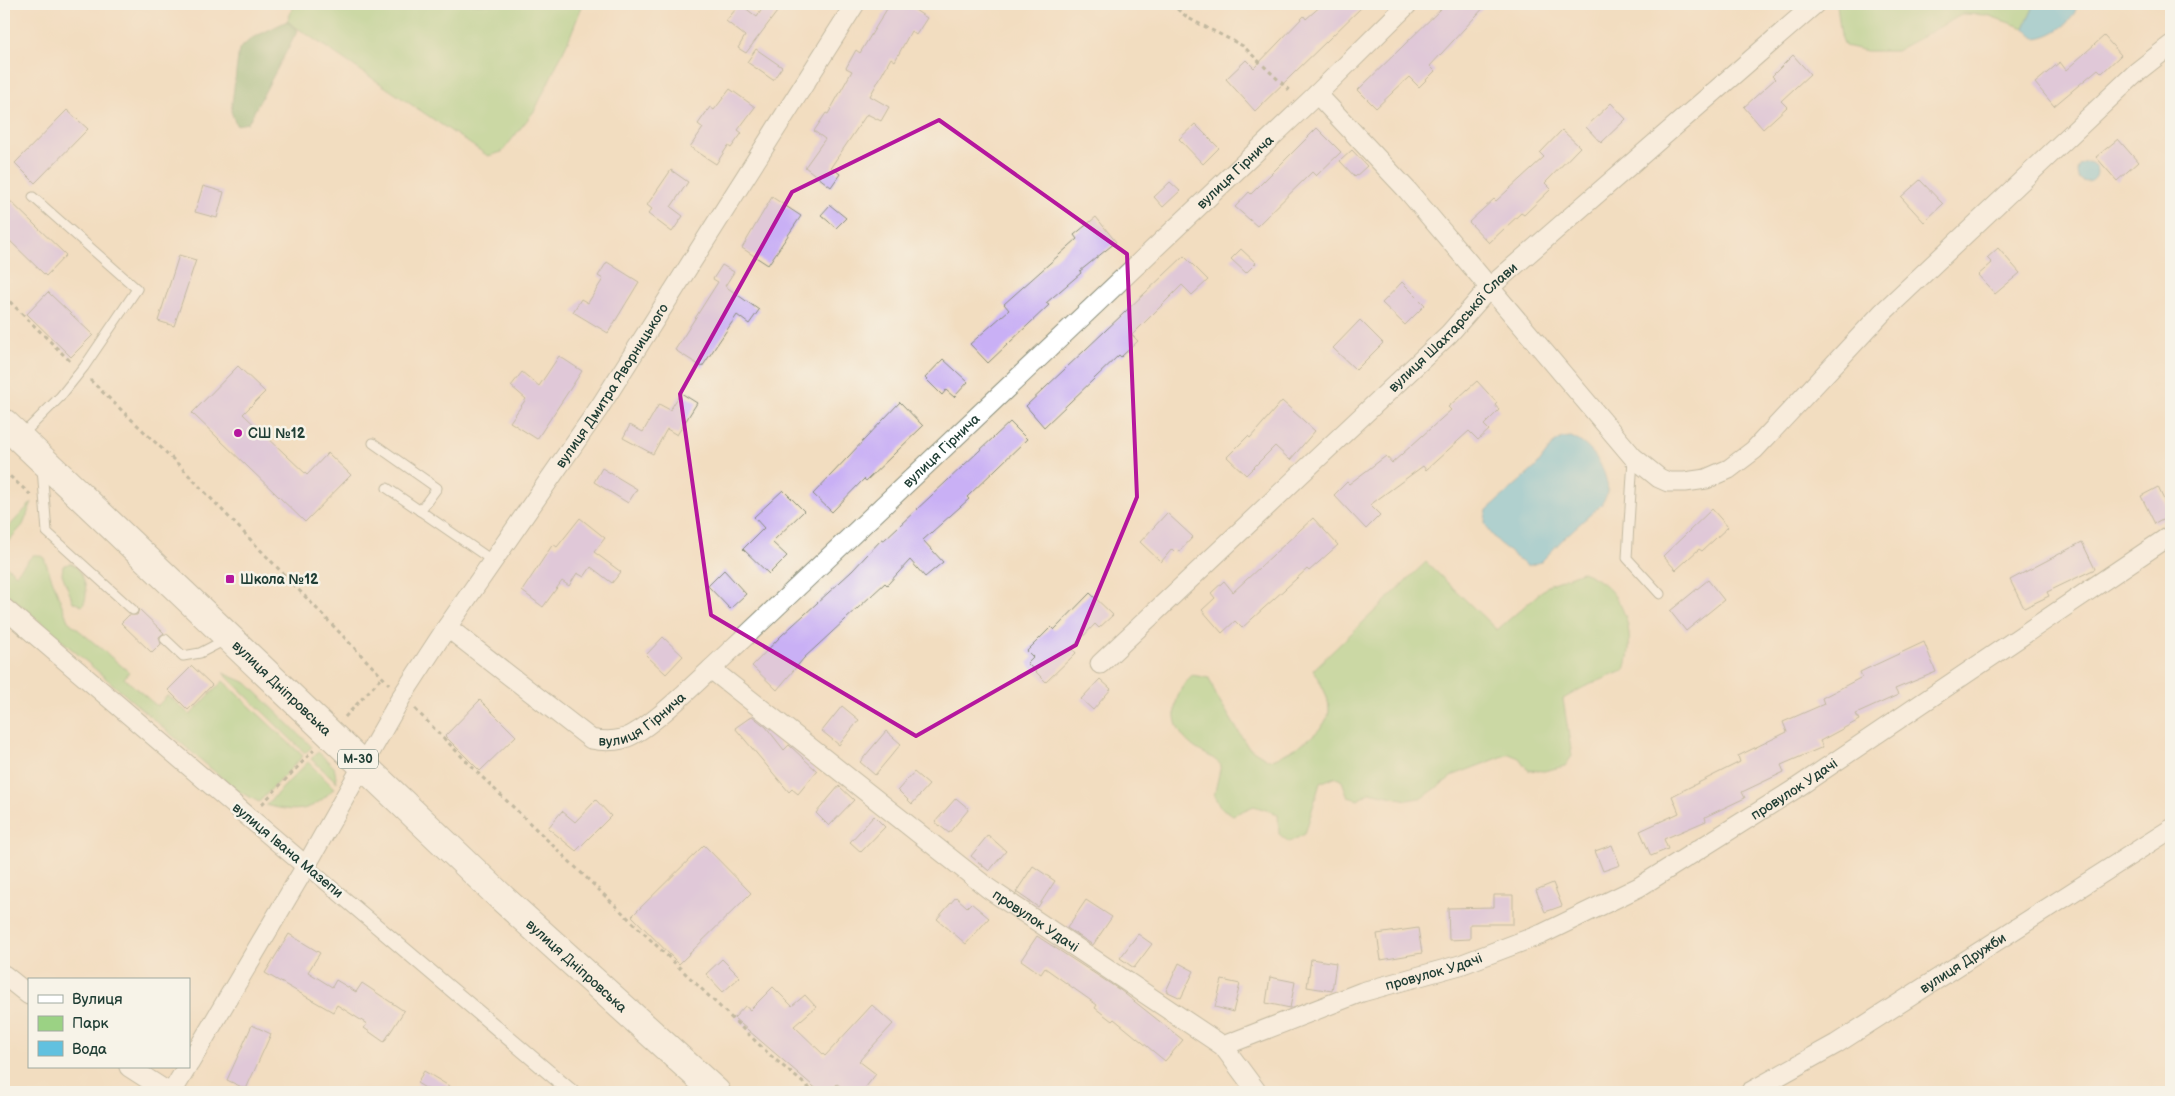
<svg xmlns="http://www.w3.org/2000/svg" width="2175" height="1096" font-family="'Balsamiq Sans',sans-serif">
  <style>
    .green { fill: #9bd284; stroke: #5d885c }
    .forest { fill: #7cb472; stroke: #4e7853 }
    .water { fill: #61c1df; stroke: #407f8a }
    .building { fill: #c9b0f5 }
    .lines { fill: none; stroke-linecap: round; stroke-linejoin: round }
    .service-casing { stroke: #888d7a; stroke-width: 11 }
    .pedestrian-casing { stroke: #888d7a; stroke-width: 16 }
    .minor-casing { stroke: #888d7a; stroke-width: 21 }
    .trunk-casing { stroke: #888d7a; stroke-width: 30 }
    .path { stroke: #888d7a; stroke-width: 3; stroke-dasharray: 4 4; stroke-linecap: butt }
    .service { stroke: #fff; stroke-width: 9 }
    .pedestrian { stroke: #fff; stroke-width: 14 }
    .minor { stroke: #fff; stroke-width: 19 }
    .trunk { stroke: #fff; stroke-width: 28 }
    .marked { fill: none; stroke: #b5179e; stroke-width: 4; stroke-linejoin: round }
    .poi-dot { fill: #b5179e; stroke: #f7f3e8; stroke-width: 2 }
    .labels { text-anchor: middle; stroke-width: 5; stroke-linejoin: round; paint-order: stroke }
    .shield { fill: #f7f3e8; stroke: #60746a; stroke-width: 1 }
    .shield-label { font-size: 12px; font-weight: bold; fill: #1f3d34 }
    .street-label { font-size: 14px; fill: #1f3d34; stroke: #f7f3e8 }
    .poi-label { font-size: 14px; font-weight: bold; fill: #1f3d34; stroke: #f7f3e8; text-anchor: start }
  </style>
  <rect width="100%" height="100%" fill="#f7f3e8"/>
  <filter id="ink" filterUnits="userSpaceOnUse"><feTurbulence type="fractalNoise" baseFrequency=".02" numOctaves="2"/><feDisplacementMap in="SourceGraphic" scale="10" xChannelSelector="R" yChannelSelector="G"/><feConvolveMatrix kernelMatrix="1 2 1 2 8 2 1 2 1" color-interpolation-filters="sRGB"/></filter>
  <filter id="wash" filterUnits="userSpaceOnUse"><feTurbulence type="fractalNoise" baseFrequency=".0096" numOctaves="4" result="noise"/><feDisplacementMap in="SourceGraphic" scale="20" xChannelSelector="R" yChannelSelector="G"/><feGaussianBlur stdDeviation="1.12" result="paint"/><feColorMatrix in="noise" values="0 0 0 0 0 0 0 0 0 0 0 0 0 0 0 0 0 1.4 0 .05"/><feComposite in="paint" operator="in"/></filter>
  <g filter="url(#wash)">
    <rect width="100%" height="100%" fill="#f2ddc0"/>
    <g class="green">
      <path d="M295,4H583L569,39L535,110L502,152L488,156L287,21Z"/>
      <path d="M1837,4H2035L2024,28L1987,15L1963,14L1896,51H1867L1845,46L1841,36Z"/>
      <path d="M32,502L23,525L4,546V532Z"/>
      <path d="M33,555H39L44,558L68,621L129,672L124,678L157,706L168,695L190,715L223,681L303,756L259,802L236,790L4,591V564L16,574Z"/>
      <path d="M1426,562L1497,630L1550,584L1582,572C1622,586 1638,630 1625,670L1584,687L1563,699L1572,756L1565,766L1544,771L1528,770L1519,758L1509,754L1454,775L1424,797L1407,800L1370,792L1358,800L1348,797L1342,781L1335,777L1320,783L1305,834L1289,842L1279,834L1278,814L1254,806L1233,815L1221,808L1214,796L1221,765C1211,755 1205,755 1195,748C1167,728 1170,698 1192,675L1209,678L1216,695L1248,747L1269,760C1287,755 1329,731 1329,710C1329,695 1320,683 1313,670Z"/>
      <path d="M70,563C84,568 91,596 82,606L73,602L62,574L63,566Z"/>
      <path d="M223,673L247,683L312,747L305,753Z"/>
      <path d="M318,752L334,767L337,782L311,759Z"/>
      <path d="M308,762L334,788C312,813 296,813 266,805Z"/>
    </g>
    <path class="forest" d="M287,21L298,30L248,123L236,125L231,111L239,49L252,38Z"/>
    <g class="water">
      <path d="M2035,4H2077C2076,21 2052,37 2035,38L2024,28Z"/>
      <circle cx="2087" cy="172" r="10"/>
      <path d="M1571,437C1593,446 1607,469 1608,493L1601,505L1566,536L1541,562L1527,566C1515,557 1489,537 1485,522C1485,518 1486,514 1487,510L1536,467L1553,444L1562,438Z"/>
    </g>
    <g id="blocks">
      <g class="building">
        <path d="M740,4L757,17L765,4H783L746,53L738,48L745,36L726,21Z"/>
        <path d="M890,4H906L927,18L916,35L911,31L895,61L891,58L870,96L889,107L881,121L867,114L831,167L840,174L831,187L805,167L825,139L814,131L826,113L828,114L852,71L846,68L856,50L860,53Z"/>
        <path d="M1323,4H1365L1255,111L1226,79L1246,60L1254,68L1304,16L1306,19Z"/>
        <path d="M1446,4H1487L1430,66L1435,71L1419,87L1409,77L1376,108L1358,90Z"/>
        <path d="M2104,36L2121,55L2102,73L2098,69L2054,106L2035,83L2060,62L2066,70Z"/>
        <path d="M756,49L782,67L773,80L747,62Z"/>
        <path d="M1793,55L1810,74L1781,101L1787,107L1763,129L1744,107L1775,79L1772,76Z"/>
        <path d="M730,89L755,107L738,130L742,133L731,148L728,146L716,164L690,147L703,128L698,124L710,107L714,110Z"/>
        <path d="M1611,103L1626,119L1601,143L1586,127Z"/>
        <path d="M67,110L88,129L35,183L15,163Z"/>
        <path d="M1195,124L1219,148L1203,164L1179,139Z"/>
        <path d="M1317,128L1341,152L1316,176L1312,172L1257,226L1235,207L1249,192L1251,194Z"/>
        <path d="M1562,130L1580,147L1545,183L1551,189L1524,215L1521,213L1489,243L1469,222L1494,199L1496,201L1544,157L1540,153Z"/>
        <path d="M2118,139L2138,162L2117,181L2096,157Z"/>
        <path d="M1352,150L1367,166L1355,177L1340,161Z"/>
        <path d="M671,170L688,182L671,207L683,216L672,232L648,214L652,209L647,205Z"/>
        <path d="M1920,180L1943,204L1924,222L1901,197Z"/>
        <path d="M1170,182L1180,191L1163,207L1154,197Z"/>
        <path d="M203,186L224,192L217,218L195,212Z"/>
        <path d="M4,195L66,255L46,276L4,235Z"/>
        <path d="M772,197L801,216L768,265L742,248Z"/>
        <path d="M830,205L846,218L836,228L821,215Z"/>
        <path d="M1096,217L1116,242L1080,271L1081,273L1046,303L1049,305L988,363L970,344L1009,310L1004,304L1077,239L1074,235Z"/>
        <path d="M1998,248L2020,273L1995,294L1978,275L1992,263L1987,258Z"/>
        <path d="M1241,249L1256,263L1246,273L1231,259Z"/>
        <path d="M179,255L196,260L174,326L158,321Z"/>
        <path d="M1184,256L1208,280L1192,295L1182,285L1132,335L1138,341L1121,357L1119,355L1044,427L1026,406Z"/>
        <path d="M607,262L639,282L608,333L573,312L581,299L588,303L603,279L598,276Z"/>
        <path d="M722,265L734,272L725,286L759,310L749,324L737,315L702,367L675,350L718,282L713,279Z"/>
        <path d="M1402,282L1425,305L1405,325L1382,303Z"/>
        <path d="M48,292L93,335L71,357L27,314Z"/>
        <path d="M1360,320L1383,343L1356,370L1333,348Z"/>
        <path d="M559,356L582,371L537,439L510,422L526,399L511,386L522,372L539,386Z"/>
        <path d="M943,359L968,382L954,397L946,390L942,395L925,378Z"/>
        <path d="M238,366L265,392L243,414L307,475L328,453L351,475L305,522L192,413Z"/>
        <path d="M1477,381L1497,403L1495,405L1499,410L1484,425L1489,430L1478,440L1469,431L1426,470L1423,466L1370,505L1380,515L1366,529L1334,495L1347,482L1349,484L1386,456L1392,463L1451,410L1448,407Z"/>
        <path d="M681,393L697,403L677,435L667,429L653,454L623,438L630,425L643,432L659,404L670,410Z"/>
        <path d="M1282,401L1315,431L1290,460L1275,446L1246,475L1227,457L1248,436L1250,438Z"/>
        <path d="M900,402L923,426L866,481L864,479L832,512L813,494Z"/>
        <path d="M1010,422L1027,439L967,497L969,499L923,540L943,562L925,577L910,560L887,585L885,583L804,658L777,690L752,666L781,636L852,571L882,539L884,540Z"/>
        <path d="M602,468L637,489L628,503L594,482Z"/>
        <path d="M2158,487L2171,515L2155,524L2141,496Z"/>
        <path d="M783,490L804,511L772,542L787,556L769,574L743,549L764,528L754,517Z"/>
        <path d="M1712,509L1728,527L1702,551L1699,549L1676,570L1663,556Z"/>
        <path d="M1167,513L1193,537L1177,554L1172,549L1161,562L1140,542Z"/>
        <path d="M580,518L605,538L594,552L621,572L612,583L591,567L584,577L577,573L569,586L562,581L543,607L522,591L553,544L557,547Z"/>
        <path d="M1313,518L1338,545L1309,571L1307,569L1242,628L1235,621L1222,633L1202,610L1215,598L1211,593L1224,581L1233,592Z"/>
        <path d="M2082,542L2095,569L2047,592L2049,596L2024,608L2010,580Z"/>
        <path d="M724,570L746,594L730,609L708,586Z"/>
        <path d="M1708,580L1724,600L1686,631L1670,611Z"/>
        <path d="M1090,593L1113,615L1099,628L1095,624L1072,648L1076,653L1046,682L1027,663L1033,657L1027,651L1051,627L1054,630Z"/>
        <path d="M139,609L164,633L159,637L161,644L152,653L121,623L129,615H137Z"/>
        <path d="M663,637L683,656L666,674L646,655Z"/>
        <path d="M1924,642L1936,672L1895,689L1898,695L1856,714L1859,720L1820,741L1823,747L1781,765L1784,772L1742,792L1745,798L1705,817L1706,821L1664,839L1668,849L1651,856L1640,831L1679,813L1672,796L1740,762L1738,756L1787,732L1783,722L1824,704L1822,698L1862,677L1860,672Z"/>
        <path d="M192,666L212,685L188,710L168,690Z"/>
        <path d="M1100,679L1111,689L1093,710L1081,699Z"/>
        <path d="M480,700L516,736L480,771L445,736Z"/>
        <path d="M842,706L859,720L839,745L822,731Z"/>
        <path d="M752,716L766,727L784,750L789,745L817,771L798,794L792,789L789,792L735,728Z"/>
        <path d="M886,731L901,744L875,775L860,762Z"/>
        <path d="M914,772L929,785L912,804L898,790Z"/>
        <path d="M839,786L854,800L829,826L816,813Z"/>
        <path d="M956,798L969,809L949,833L935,822Z"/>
        <path d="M596,800L611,816L576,851L548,828L562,811L575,822Z"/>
        <path d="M874,816L885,827L861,852L850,842Z"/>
        <path d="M988,835L1006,851L989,871L971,856Z"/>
        <path d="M704,845L751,893L679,964L632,916Z"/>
        <path d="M1612,845L1620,865L1603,871L1595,851Z"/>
        <path d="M1033,866L1055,881L1038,907L1016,892Z"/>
        <path d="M1553,883L1562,906L1545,912L1536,890Z"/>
        <path d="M1494,895H1513V924H1470V939L1449,940L1448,908L1494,907Z"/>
        <path d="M956,897L967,907L971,903L989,918L966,944L937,919Z"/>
        <path d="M1086,900L1112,917L1093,945L1067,928Z"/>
        <path d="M1418,928L1422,953L1381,960L1377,934Z"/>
        <path d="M289,934L320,953L308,972L332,987L336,980L356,992L362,983L404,1011L384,1042L364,1028L367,1024L337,1005L333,1012L265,973Z"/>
        <path d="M1138,934L1152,944L1134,968L1120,958Z"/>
        <path d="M1037,936L1120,990L1183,1040L1165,1061L1114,1019L1112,1021L1095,1008L1097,1005L1045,968L1041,974L1021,960Z"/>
        <path d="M722,959L740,977L723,992L706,974Z"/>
        <path d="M1311,959L1336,963L1332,991L1307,987Z"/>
        <path d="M1179,963L1194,971L1181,998L1166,991Z"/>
        <path d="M1270,977L1295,982L1290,1008L1266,1003Z"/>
        <path d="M1222,980L1240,984L1233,1012L1215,1007Z"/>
        <path d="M773,987L792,1006L805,995L816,1007L794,1026L825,1056L872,1005L893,1024L859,1061L876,1074L862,1092H848L837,1084L830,1092H820L734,1018L745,1006L750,1010Z"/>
        <path d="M252,1025L271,1034L246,1089L227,1080Z"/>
        <path d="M424,1071L459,1092H432L417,1083Z"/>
      </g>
    </g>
  </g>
  <g filter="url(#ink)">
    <use href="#blocks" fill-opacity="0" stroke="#888d7a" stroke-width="1"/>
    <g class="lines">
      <g class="service-casing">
        <g id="service">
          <path d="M21,436L60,397L84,367L137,289L33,197"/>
          <path d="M373,443L437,488L420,511"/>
          <path d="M1633,458L1627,558L1660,594"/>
          <path d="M42,468L47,532L133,610"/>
          <path d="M387,488L493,561"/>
          <path d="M165,639L183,656L200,653L227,639"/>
        </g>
      </g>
      <g class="pedestrian-casing">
        <path id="pedestrian" d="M306,866L572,1092"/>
      </g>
      <g class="minor-casing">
        <g id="minor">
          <path d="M1317,94L1408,191L1633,457L1659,478L1668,482H1685L1706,479L1729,469L1754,450L1882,313L2138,71L2171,45"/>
          <path d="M4,608L306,866"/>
          <path id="s1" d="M447,627L591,739C601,741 611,742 622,739C646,733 691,687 711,669L1317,94L1408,4"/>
          <path id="s2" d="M1100,664L1449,334L1490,287L1815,4"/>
          <path id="s3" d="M711,669L989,889L1223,1046L1362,992L1460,965L1542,934L1639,887L1795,789L2171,535"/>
          <path d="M4,975L29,995"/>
          <path d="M1223,1046L1257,1092"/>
          <path id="s4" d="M189,1064L306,866L402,696L447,627L599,408L855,4"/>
          <path d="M129,1067L168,1092"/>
          <path d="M172,1092L187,1067"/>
          <path id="s5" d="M1750,1092L1836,1044L2171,829"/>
        </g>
      </g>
      <g class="trunk-casing">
        <g id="trunk">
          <path id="s6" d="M4,423L502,898L716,1092"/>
        </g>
      </g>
      <g class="path">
        <path d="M1171,4L1188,18L1243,46L1292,93"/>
        <path d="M4,296L71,362"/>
        <path d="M90,380L177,463L389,684"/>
        <path d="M4,471L32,496"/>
        <path d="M415,709L481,776L771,1056L814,1092"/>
        <path d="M345,717L382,677"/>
        <path d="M262,804L314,750"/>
      </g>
      <use href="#service" class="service"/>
      <use href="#pedestrian" class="pedestrian"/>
      <use href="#minor" class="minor"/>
      <use href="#trunk" class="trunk"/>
    </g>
  </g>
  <path d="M0 0H2175V1096H0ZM939,120L1127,254L1137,497L1076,645L916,736L711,615L680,394L792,192Z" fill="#f2ddc0" fill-opacity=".55" fill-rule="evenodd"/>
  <path class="marked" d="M939,120L1127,254L1137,497L1076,645L916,736L711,615L680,394L792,192Z"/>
  <g class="poi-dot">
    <circle cx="238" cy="433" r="5"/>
    <rect x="225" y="574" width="10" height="10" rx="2.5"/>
  </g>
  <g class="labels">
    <rect class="shield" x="338" y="749.5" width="40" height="19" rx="4"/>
    <g class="shield-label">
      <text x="358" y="763">М-30</text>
    </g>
    <g class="street-label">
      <text dy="5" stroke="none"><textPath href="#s1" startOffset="1050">вулиця Гірнича</textPath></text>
      <text dy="5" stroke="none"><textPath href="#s2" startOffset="488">вулиця Шахтарської Слави</textPath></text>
      <text dy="5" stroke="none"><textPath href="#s4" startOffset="800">вулиця Дмитра Яворницького</textPath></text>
      <text dy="5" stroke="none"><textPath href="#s1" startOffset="645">вулиця Гірнича</textPath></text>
      <text dy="5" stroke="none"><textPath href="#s6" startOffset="384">вулиця Дніпровська</textPath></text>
      <text dy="5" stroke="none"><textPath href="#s1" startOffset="240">вулиця Гірнича</textPath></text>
      <text dy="5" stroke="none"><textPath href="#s3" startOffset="1266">провулок Удачі</textPath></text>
      <text transform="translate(288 850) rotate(40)" y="5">вулиця Івана Мазепи</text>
      <text dy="5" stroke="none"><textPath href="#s3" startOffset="411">провулок Удачі</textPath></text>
      <text dy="5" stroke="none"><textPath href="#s5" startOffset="249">вулиця Дружби</textPath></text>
      <text dy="5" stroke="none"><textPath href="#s6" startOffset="789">вулиця Дніпровська</textPath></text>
      <text dy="5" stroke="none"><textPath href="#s3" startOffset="860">провулок Удачі</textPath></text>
    </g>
    <g class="poi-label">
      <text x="248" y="438">СШ №12</text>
      <text x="240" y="584">Школа №12</text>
    </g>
  </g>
  <rect width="2175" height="1096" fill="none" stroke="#f7f3e8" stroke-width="20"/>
  <rect x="28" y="978" width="162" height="90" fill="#f7f3e8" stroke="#a1aaa0"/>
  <rect x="38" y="995" width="25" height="8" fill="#ffffff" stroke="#a1aaa0"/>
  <text x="72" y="1004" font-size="15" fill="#1f3d34">Вулиця</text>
  <rect x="38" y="1016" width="25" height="15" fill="#9bd284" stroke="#a1aaa0"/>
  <text x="72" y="1028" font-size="15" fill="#1f3d34">Парк</text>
  <rect x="38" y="1041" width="25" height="15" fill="#61c1df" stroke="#a1aaa0"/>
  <text x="72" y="1054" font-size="15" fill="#1f3d34">Вода</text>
</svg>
